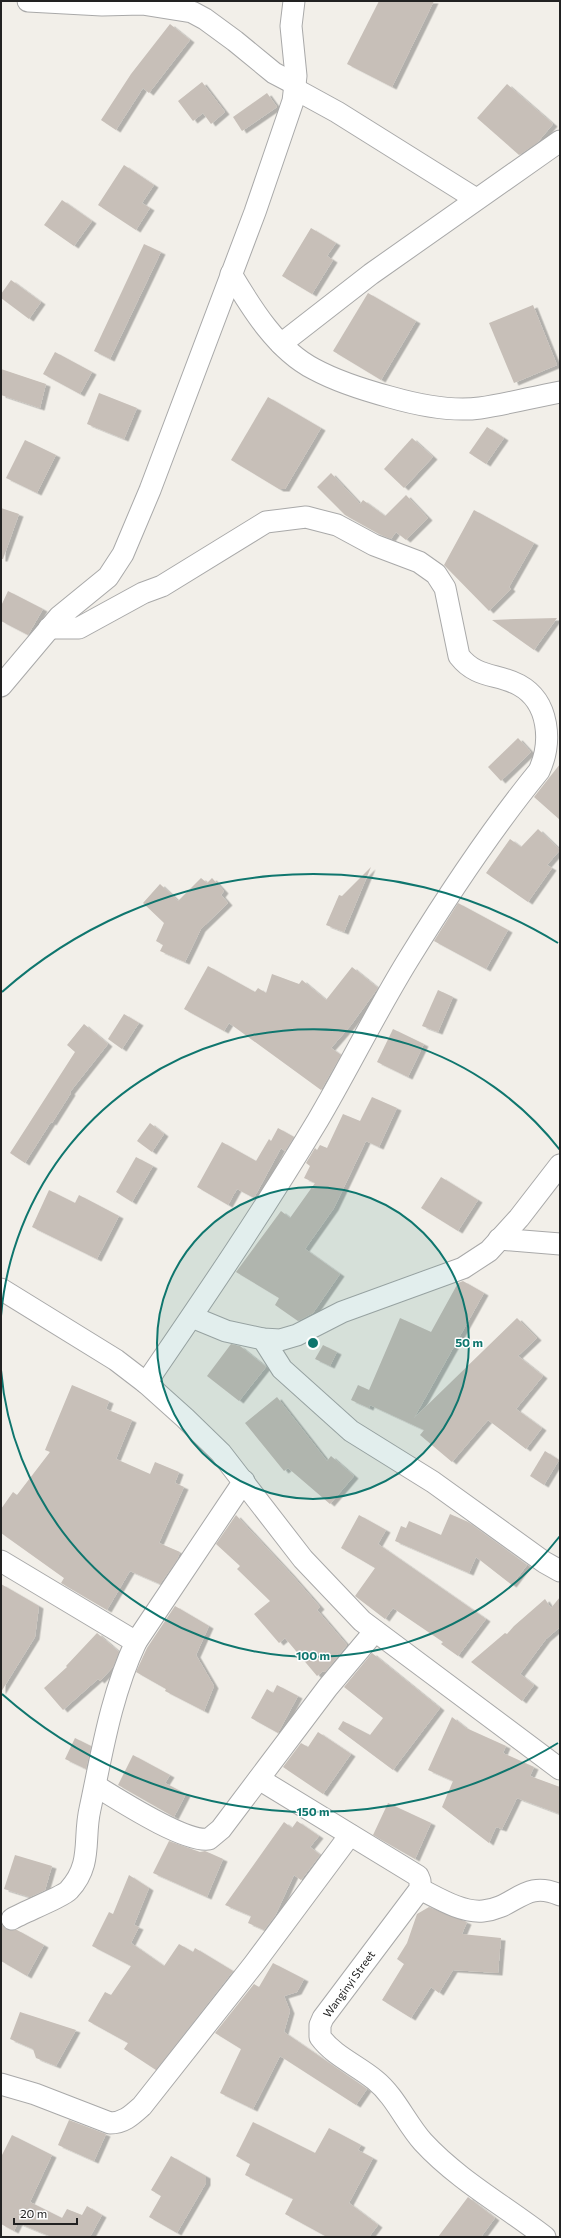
<svg xmlns="http://www.w3.org/2000/svg" width="561" height="2238" font-family="Commissioner,sans-serif">
  <style>
    .building { fill: #c7bfb8; filter: url(#shadow) }
    .lines { fill: none; stroke-linecap: round; stroke-linejoin: round }
    .street-casing { stroke: #a9a9a9; stroke-width: 23 }
    .street { stroke: #fff; stroke-width: 21 }
    .ring { fill: none; stroke: #0f766e; stroke-width: 2 }
    .labels { text-anchor: middle; stroke-width: 3; stroke-linejoin: round; paint-order: stroke }
    .street-label { font-size: 11px; fill: #222; stroke: #fff }
    .centre { fill: #0f766e; stroke: #fff; stroke-width: 2 }
    .ring-label { font-size: 12px; text-anchor: middle; font-weight: bold; fill: #0f766e; stroke: #fff; stroke-width: 3; stroke-linejoin: round; paint-order: stroke }
  </style>
  <defs>
    <filter id="shadow"><feDropShadow dx="4.5" dy="2.5" stdDeviation="0" flood-color="#0004"/></filter>
  </defs>
  <rect width="100%" height="100%" fill="#f2efe9"/>
  <g class="building">
    <path d="M379,1H434L392,87L347,64Z"/>
    <path d="M170,24L190,40L149,93L143,88L116,130L101,120L131,74Z"/>
    <path d="M202,82L225,112L211,124L203,113L193,121L178,101Z"/>
    <path d="M507,84L553,124L537,143L519,155L477,118Z"/>
    <path d="M267,93L277,107L242,131L233,117Z"/>
    <path d="M124,165L154,185L142,203L150,208L136,230L98,205Z"/>
    <path d="M62,200L92,221L74,246L44,225Z"/>
    <path d="M311,228L336,243L327,256L333,260L312,294L282,276Z"/>
    <path d="M144,244L161,252L110,359L94,351Z"/>
    <path d="M11,280L41,302L29,319L1,298V294Z"/>
    <path d="M368,293L416,321L381,380L333,351Z"/>
    <path d="M533,305L557,365L514,383L489,323Z"/>
    <path d="M55,352L92,372L80,394L43,374Z"/>
    <path d="M1,369L46,384L40,408L1,395Z"/>
    <path d="M99,393L137,408L124,439L87,424Z"/>
    <path d="M268,397L321,428L285,489H279L231,460Z"/>
    <path d="M487,427L504,438L486,464L469,453Z"/>
    <path d="M412,438L433,457L404,488L384,469Z"/>
    <path d="M25,440L56,455L37,493L6,478Z"/>
    <path d="M331,473L360,504L363,500L385,516L406,495L428,518L406,540L396,532L391,539L379,534L345,515L317,487Z"/>
    <path d="M1,508L19,514L3,559H1Z"/>
    <path d="M474,510L534,543L509,587L511,589L489,611L444,565Z"/>
    <path d="M8,591L43,609L28,635L1,621V606Z"/>
    <path d="M557,618L534,650L492,620L516,619Z"/>
    <path d="M518,738L531,752L501,781L488,767Z"/>
    <path d="M560,764V820L534,797Z"/>
    <path d="M538,829L560,850L547,865L552,868L528,902L486,873L510,839L521,847Z"/>
    <path d="M371,867L344,932L326,925L339,895L342,896Z"/>
    <path d="M201,878L207,883L212,878L224,891L221,895L228,903L201,929L185,962L160,951L163,945L156,941L164,923L143,903L160,884L178,901Z"/>
    <path d="M458,903L508,930L486,969L434,941Z"/>
    <path d="M208,966L255,992L258,988L266,993L272,974L299,984L302,980L326,1000L352,967L378,988L351,1025L331,1048L341,1055L321,1090L229,1023L224,1031L184,1009Z"/>
    <path d="M438,990L453,997L438,1032L422,1026Z"/>
    <path d="M124,1014L139,1023L122,1049L108,1039Z"/>
    <path d="M84,1024L108,1044L70,1092L71,1093L52,1123L51,1122L25,1163L10,1153L75,1052L67,1045Z"/>
    <path d="M393,1029L424,1044L408,1077L377,1062Z"/>
    <path d="M372,1097L397,1108L379,1147L366,1141L334,1208L305,1249L340,1274L313,1313L298,1321L275,1305L279,1298L236,1272L281,1211L290,1218L315,1183L304,1178L310,1166L306,1163L315,1148L317,1150L320,1145L327,1148L343,1114L360,1121Z"/>
    <path d="M150,1123L164,1134L152,1152L137,1141Z"/>
    <path d="M278,1128L294,1137L285,1151L281,1148L254,1198L237,1189L228,1205L197,1187L222,1142L256,1161L269,1139L271,1141Z"/>
    <path d="M136,1157L153,1166L132,1202L116,1192Z"/>
    <path d="M441,1177L478,1200L458,1231L421,1208Z"/>
    <path d="M49,1190L75,1203L79,1195L119,1216L97,1259L32,1227Z"/>
    <path d="M463,1281L484,1293L414,1418L517,1318L537,1338L518,1356L543,1376L516,1409L542,1428L526,1449L488,1420L452,1462L420,1435L424,1430L370,1405L369,1408L351,1400L358,1385L369,1390L400,1318L431,1332L458,1283Z"/>
    <path d="M231,1344L240,1346L266,1367L239,1401L207,1376Z"/>
    <path d="M323,1345L337,1352L330,1366L315,1359Z"/>
    <path d="M72,1385L109,1401L106,1409L132,1420L116,1459L150,1474L155,1462L179,1472L175,1483L184,1487L159,1543L180,1552L177,1560L160,1584L130,1571L107,1610L61,1583L64,1578L1,1533V1509L13,1492L17,1495L50,1452L45,1450Z"/>
    <path d="M277,1397L327,1461L331,1456L354,1476L330,1504L288,1468L284,1471L245,1423Z"/>
    <path d="M545,1451L559,1460L544,1485L530,1476Z"/>
    <path d="M450,1514L468,1522L527,1565L512,1585L476,1557L469,1573L395,1541L401,1526L406,1528L409,1521L441,1535Z"/>
    <path d="M236,1515L291,1574L320,1607L317,1610L347,1645L325,1672L323,1671L317,1676L285,1638L279,1643L254,1614L270,1601L237,1569L240,1566L216,1544Z"/>
    <path d="M359,1515L386,1530L378,1544L486,1619L458,1656L441,1644L443,1642L393,1608L385,1619L355,1596L375,1568L341,1548Z"/>
    <path d="M1,1584L39,1606L35,1637L1,1692Z"/>
    <path d="M560,1597V1627L546,1639L520,1674L534,1685L522,1701L471,1662L505,1633L507,1634L514,1626L545,1599L551,1608Z"/>
    <path d="M175,1606L209,1626L196,1655L214,1686L204,1711L165,1691L166,1689L136,1672L147,1648Z"/>
    <path d="M97,1633L119,1652L113,1667L100,1681L98,1679L63,1710L44,1688L67,1667L66,1666Z"/>
    <path d="M372,1653L440,1708L393,1770L338,1729L343,1721L370,1735L383,1718L344,1687Z"/>
    <path d="M277,1685L298,1696L278,1733L251,1718L267,1689L273,1693Z"/>
    <path d="M452,1717L466,1728L506,1746L503,1753L534,1767L530,1776L560,1787V1814L517,1798L502,1829L496,1827L489,1843L442,1807L453,1781L428,1770Z"/>
    <path d="M318,1732L351,1754L323,1794L283,1767L301,1743L308,1747Z"/>
    <path d="M75,1738L91,1746L86,1769L65,1759Z"/>
    <path d="M133,1755L170,1775L165,1783L186,1794L174,1817L118,1785Z"/>
    <path d="M388,1803L431,1823L415,1859L373,1835Z"/>
    <path d="M297,1821L319,1836L310,1847L320,1855L301,1880L294,1875L275,1916L264,1930L248,1923L251,1916L225,1905L284,1822L292,1828Z"/>
    <path d="M169,1841L200,1852L205,1851L223,1859L207,1897L153,1873Z"/>
    <path d="M15,1855L52,1866L45,1890L30,1897L4,1889Z"/>
    <path d="M129,1875L149,1888L134,1925L139,1927L131,1943L164,1966L179,1944L193,1952L195,1948L233,1971L156,2070L124,2049L128,2043L88,2021L105,1992L111,1995L131,1966L92,1946L109,1912L113,1914Z"/>
    <path d="M429,1907L467,1922L462,1934L501,1938L498,1973L453,1970L439,1993L431,1987L411,2018L382,2000L404,1964L397,1959L407,1943L417,1914Z"/>
    <path d="M1,1924L6,1929L17,1930L44,1945L27,1976L1,1961Z"/>
    <path d="M273,1963L304,1979L297,1992L284,1996L290,2011L284,2032L367,2089L356,2105L280,2056L253,2109L220,2093L241,2049L215,2033L254,1984L259,1987Z"/>
    <path d="M20,2012L76,2030L56,2066L36,2058L33,2049L10,2039Z"/>
    <path d="M69,2120L106,2134L94,2161L58,2145Z"/>
    <path d="M253,2122L315,2153L329,2128L361,2145L358,2150L373,2158L349,2203L378,2225L369,2237H327L285,2214L293,2199L245,2175L250,2164L236,2156Z"/>
    <path d="M12,2135L52,2155L30,2202L62,2218L67,2209L82,2215L87,2206L102,2215L90,2237H52L18,2223L14,2231L1,2224V2157Z"/>
    <path d="M171,2156L206,2176V2183L177,2233L149,2217L161,2196L151,2190Z"/>
    <path d="M468,2197L495,2218L481,2237H438Z"/>
  </g>
  <g class="lines">
    <g class="street-casing">
      <g id="street">
        <path d="M28,1L102,5L142,4L192,12L205,19L235,41L274,73L295,84"/>
        <path d="M295,89L337,112L476,199"/>
        <path d="M231,274C252,309 277,350 314,369C338,382 364,390 390,397C418,405 451,412 480,408C507,404 533,397 560,392"/>
        <path d="M281,344L371,274L560,141"/>
        <path d="M49,628H79L143,593L162,586L266,522L306,517L337,525L374,545L419,562L436,574L445,588L459,656C477,679 497,673 519,685C550,702 552,743 539,771C490,831 448,895 408,960C376,1012 349,1067 318,1120C264,1210 205,1297 146,1383"/>
        <path d="M1,686L59,617L108,577L123,554L150,490L255,212L293,101L296,76L291,26L294,1"/>
        <path d="M499,1239L560,1244"/>
        <path d="M1,1289L116,1360L146,1383L185,1418L221,1453L303,1559L362,1621L560,1769"/>
        <path d="M192,1317L226,1331L263,1339L280,1340L297,1335L342,1312L463,1268L489,1251L519,1218L560,1165"/>
        <path d="M263,1339L282,1369L351,1431L433,1482L544,1562L560,1571"/>
        <path d="M1,1561L136,1642"/>
        <path d="M259,1779L418,1876L420,1881V1889L323,2018L320,2025V2037C334,2056 357,2065 375,2080C395,2096 406,2123 423,2142C458,2180 505,2206 545,2237"/>
        <path d="M96,1786C119,1800 185,1843 209,1839L221,1829L328,1687L375,1631"/>
        <path d="M420,1889C438,1898 462,1913 483,1911C516,1908 524,1879 560,1895"/>
        <path d="M12,1919C22,1913 64,1896 69,1890C93,1864 83,1839 90,1809C102,1753 111,1695 136,1642L244,1481"/>
        <path d="M1,2084L35,2094L110,2123C124,2123 132,2115 142,2106L254,1964L350,1835"/>
      </g>
    </g>
    <use href="#street" class="street"/>
  </g>
  <circle cx="313" cy="1343" r="156" fill="#0f766e" fill-opacity=".12"/>
  <g class="ring">
    <circle cx="313" cy="1343" r="156"/>
    <path d="M560 1536A313 313 0 0 1 1 1370M1 1316A313 313 0 0 1 560 1150"/>
    <path d="M558 1743A469 469 0 0 1 2 1694M2 992A469 469 0 0 1 558 943"/>
  </g>
  <g class="labels">
    <g class="street-label">
      <text transform="translate(349 1984) rotate(-54)" y="4">Wanginyi Street</text>
    </g>
  </g>
  <circle cx="313" cy="1343" r="6" class="centre"/>
  <g class="ring-label">
    <text x="469" y="1347">50 m</text>
    <text x="313" y="1660">100 m</text>
    <text x="313" y="1816">150 m</text>
  </g>
  <rect width="561" height="2238" fill="none" stroke="#222222" stroke-width="4"/>
  <path d="M14 2218v6h63v-6" fill="none" stroke="#222222" stroke-width="2"/>
  <text x="20" y="2218" font-size="12" fill="#222222" stroke="#ffffff" stroke-width="3" paint-order="stroke">20 m</text>
</svg>
